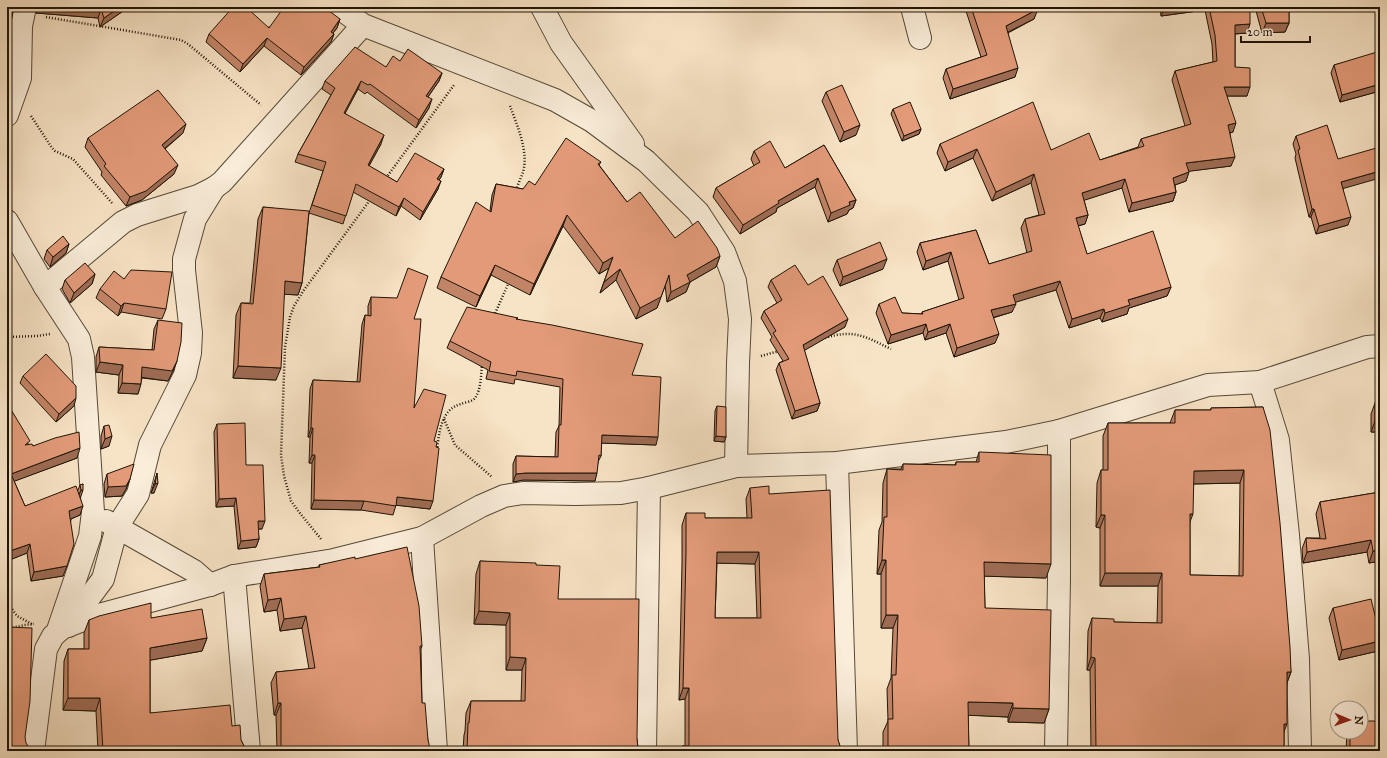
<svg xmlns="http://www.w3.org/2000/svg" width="1387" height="758" font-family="'IM FELL Great Primer',serif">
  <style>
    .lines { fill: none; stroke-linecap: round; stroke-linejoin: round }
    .street-casing { stroke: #554837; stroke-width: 24 }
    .path { stroke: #1f1508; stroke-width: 2.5; stroke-dasharray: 1 2; stroke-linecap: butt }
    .street { stroke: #faedd9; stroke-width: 22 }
    .wall { fill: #c28467; stroke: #1f1508; fill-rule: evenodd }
    .shaded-wall { fill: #9e6c54; stroke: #1f1508 }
    .building { fill: #e29a78; stroke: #1f1508; fill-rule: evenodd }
  </style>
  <rect width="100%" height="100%" fill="#f7e3c5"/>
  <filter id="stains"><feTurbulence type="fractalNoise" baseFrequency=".005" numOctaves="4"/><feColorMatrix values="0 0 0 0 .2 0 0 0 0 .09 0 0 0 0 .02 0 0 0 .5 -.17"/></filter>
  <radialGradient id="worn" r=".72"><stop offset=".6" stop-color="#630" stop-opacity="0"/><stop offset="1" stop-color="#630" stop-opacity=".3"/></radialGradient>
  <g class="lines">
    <g class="street-casing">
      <g id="street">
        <path d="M338,7L363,25L555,100L592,121L646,161L698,212L724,252L735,281L740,319L738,363L736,466"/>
        <path d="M542,7L561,43L633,144"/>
        <path d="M912,7L920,38"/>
        <path d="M7,115L20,78L21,26L25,7"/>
        <path d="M7,221L45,287L79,339L83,357L93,512L90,536L59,627"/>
        <path d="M45,287L123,222L137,215L198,196L214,188L222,182L363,25"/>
        <path d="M1260,382L1278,440L1288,535L1298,659L1300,751"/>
        <path d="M837,463L846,751"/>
        <path d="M106,521L194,571L210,585"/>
        <path d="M422,538L436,751"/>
        <path d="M234,576L249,751"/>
        <path d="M68,626L103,579L117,527L138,494L150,445L185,375L190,353L191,333L184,270V259L195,219L214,188"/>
        <path d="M33,751L46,649L53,636L62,628L91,617L210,585L234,576L334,560L422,538L481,506L504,496L523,493L575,494L621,493L649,488L736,466L837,463L1006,442L1059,431L1208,385L1260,382L1367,347L1380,346"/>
        <path d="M645,751L649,488"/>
        <path d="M1056,751L1059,579V431"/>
      </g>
    </g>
    <g class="path">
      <path d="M46,17L181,40L188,44L261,105"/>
      <path d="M510,106C517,125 529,152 523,172C521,178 518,184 516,190"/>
      <path d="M31,116L52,148L55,151L73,159L112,203"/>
      <path d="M386,178L454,85"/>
      <path d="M494,316L509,282"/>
      <path d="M7,337L37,336L50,334"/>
      <path d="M825,338C854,329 864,336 891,349"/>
      <path d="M7,356L10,337"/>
      <path d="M761,356L779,351"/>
      <path d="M444,419L455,445L492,477"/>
      <path d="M437,450C439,433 441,409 461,404C465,402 472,402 475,398C481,390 481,375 482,365"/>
      <path d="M321,539L299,512L291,501L284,476L281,455L285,347L290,317L294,306L304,290L370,200"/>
      <path d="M7,602L17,616L32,624"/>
      <path d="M7,629L25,625L34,624"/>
    </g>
    <use href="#street" class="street"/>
  </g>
  <g class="wall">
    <path d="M37,7H129L100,27L98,18L36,13Z"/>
    <path d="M968,7H1037L1034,19L1008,33L1015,77L950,99L943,78L946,69L981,57L966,11Z"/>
    <path d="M1160,7H1250L1247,33L1235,34V67L1247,96H1227L1233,132L1230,133L1231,166L1189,171L1186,181L1175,185L1176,192L1173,201L1129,212L1122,188L1084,200L1088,215L1085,224L1078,226L1087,254L1171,287L1167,296L1129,308L1127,314L1102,322L1100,318L1069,328L1056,290L1015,302L1012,312L993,318L995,343L954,357L946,333L925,340L923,333L888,344L876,313L879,304L902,313L922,314V312L959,300L948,261L923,270L917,252L920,243L976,230L989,264L1027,253L1021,228L1025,219L1039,215L1031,183L992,201L973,158L945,171L937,153L940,144L1051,150L1100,160L1138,147L1141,139L1185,126L1172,80L1175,71L1213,62L1212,44L1205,10L1161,16Z"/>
    <path d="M1255,7H1289V23L1285,32L1262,33Z"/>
    <path d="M340,19L337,28L333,33L334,34L331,42L301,75L264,46L240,72L206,42L209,34Z"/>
    <path d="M1377,54H1380V91L1340,102L1331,73L1334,65Z"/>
    <path d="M400,61L442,73L439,81L428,97L429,108L416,128L367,92L365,94L358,89L345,113L381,144L369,166L397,182L444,169L441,177L439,180L438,189L420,220L401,206L396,216L353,192L343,224L309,213L302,283L298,295L284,294L276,380L233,378L236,315L241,303H250L258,219L263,207L309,213L323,171L295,162L298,154L331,95L322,89L325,81L386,67Z"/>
    <path d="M826,92L856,135L840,142L822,101Z"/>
    <path d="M893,109L921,129L919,134L902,141L891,114Z"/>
    <path d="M183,133L165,149L174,174L142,200L126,206L101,175L102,172L85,147L88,138Z"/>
    <path d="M1296,136L1343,188L1348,225L1316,234L1311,217H1309L1295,158L1296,154L1293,144Z"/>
    <path d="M824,145L856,200L853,208L849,210L847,214L828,222L815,187L777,208L776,212L740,234L713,197L716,188L754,166L751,159L754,151L785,168Z"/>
    <path d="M601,162L599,165L627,202L675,238L720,256L716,267L690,282L686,292L667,302L665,285L657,308L636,319L616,280L600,293L609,268L599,274L563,226L530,295L491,275L476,307L437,288L441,277L490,211L492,195L496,184L523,189Z"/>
    <path d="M69,244L66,253L50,267L44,259L47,250Z"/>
    <path d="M837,260L883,269L840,286L833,270Z"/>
    <path d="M95,274L92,284L70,303L62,289L65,280Z"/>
    <path d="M124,279L166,309L162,319L121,312L118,316L96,298L100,289Z"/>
    <path d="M771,280L808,285L845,327L804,350L820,403L817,411L792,419L776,370L779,363L783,361L770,340L772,337L761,318L764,311L777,303L768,287Z"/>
    <path d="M371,297L414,319V408L434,441L436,447L430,509L396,505L393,515L361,510L311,509L312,463H309L310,437H308L310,389L313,380L357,382L362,324L365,315L368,316V306Z"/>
    <path d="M518,318L517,319L632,375L656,445L601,443V456L598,462L595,481L523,480L513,482V464L516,456L555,457L556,432L559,426L560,387L515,379L514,384L486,379L488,370L447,348L450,341Z"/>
    <path d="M158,320L177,361L173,371L168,381L142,378L138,394L118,393L119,375L96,372V357L99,347L152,350L154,329Z"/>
    <path d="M23,376L74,406L56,422L20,383Z"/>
    <path d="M7,403L28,444L33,446L77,458L14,481L25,506L78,490L80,485L83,484L80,498V515L71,519L63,576L31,581L27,553L7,561Z"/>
    <path d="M1375,403H1380V481H1378L1379,432H1371V414Z"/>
    <path d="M717,406L726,437L724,442L714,441L715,411Z"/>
    <path d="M1263,407L1291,672L1287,683L1284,733V751H1091L1090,670H1087L1088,631L1092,618L1114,622L1157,623L1158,586H1100V528L1096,527L1097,483L1101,470H1103V436L1108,423H1170L1175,410H1211V408ZM1240,483L1239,576L1190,575V521L1193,484Z"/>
    <path d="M217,424L246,465L262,529H258L259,539L256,547L238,549L234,506L216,507L214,432Z"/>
    <path d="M104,426L109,446L101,449V436Z"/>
    <path d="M979,452L1046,578L984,576L985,608L1049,709L1044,723L1008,722V717L968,715L969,751H883V732L888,721L887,689L891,678L893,628H881V574H877L879,530L882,522L883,483L887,469H901L903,464L955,465L956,462H976Z"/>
    <path d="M157,473L154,493H151Z"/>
    <path d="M107,474L130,479L126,489L122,496L105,497L104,484Z"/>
    <path d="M750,488L769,494L838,740L840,746L844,750L847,751H680L682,746H685V699L679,700L682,563V525L686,513L705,518H747L746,499ZM717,563L755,564L757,618H715Z"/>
    <path d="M1380,492V561L1369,563L1367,552L1303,563L1302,549L1306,538H1320L1316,514L1320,502Z"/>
    <path d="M355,559L422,646L421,649L422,703L429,747L428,751H277L276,715H274L271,683L276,672L309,669L302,628L280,631L277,610L264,612L260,586L264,574L319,567V565Z"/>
    <path d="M480,561L536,565L558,599L637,739L638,748L637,751H463L464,735L465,731L466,713L471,701H521L522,670H506V625L474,624L476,574Z"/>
    <path d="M1333,608L1380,636V644L1378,651L1339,660L1329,618Z"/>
    <path d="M151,618L207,638L202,651L150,660V713L232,726L241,740L246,750L248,751H98L96,711L63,710L64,661L68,649H84V633L89,620Z"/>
    <path d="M1347,732H1361L1380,751H1346Z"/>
  </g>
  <g class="shaded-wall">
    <path d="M39,7H70L101,9L98,18L36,13Z"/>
    <path d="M120,7H129L100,27L104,18Z"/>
    <path d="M1140,7H1157L1140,8Z"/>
    <path d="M1165,7H1206L1205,10L1161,16Z"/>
    <path d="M1038,9L1034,19L1002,35L1006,26Z"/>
    <path d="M7,18H12L8,27L7,26Z"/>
    <path d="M340,19L337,28L328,40L331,32Z"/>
    <path d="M1266,23H1289L1285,32L1262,33Z"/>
    <path d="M1250,24L1247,33L1232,34L1235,25Z"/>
    <path d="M334,34L331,42L301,75L304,67Z"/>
    <path d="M267,38L264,46L240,72L243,64Z"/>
    <path d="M1018,68L1015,77L950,99L953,89Z"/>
    <path d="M442,73L439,81L423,104L426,96Z"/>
    <path d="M361,81L358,89L341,121L344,113Z"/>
    <path d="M1380,84V91L1340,102L1342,95Z"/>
    <path d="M1224,87H1250L1247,96H1221Z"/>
    <path d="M432,99L429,108L416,128L419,120Z"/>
    <path d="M1236,123L1233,132L1225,134L1228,125Z"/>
    <path d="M186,124L183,133L158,154L162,145Z"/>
    <path d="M860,125L856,135L840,142L844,132Z"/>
    <path d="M921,129L919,134L902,141L904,136Z"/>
    <path d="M384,135L381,144L365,173L368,165Z"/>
    <path d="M977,149L973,158L945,171L948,162Z"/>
    <path d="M1235,157L1231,166L1183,172L1186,163Z"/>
    <path d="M178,165L174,174L142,200L126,206L130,197Z"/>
    <path d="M444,169L441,177L434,187L437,179Z"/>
    <path d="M1380,171V178L1338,190L1341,182Z"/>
    <path d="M1189,172L1186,181L1169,187L1173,178Z"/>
    <path d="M1034,174L1031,183L992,201L996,192Z"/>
    <path d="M818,178L815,187L777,208L776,212L740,234L743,225L778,201Z"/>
    <path d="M1125,179L1122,188L1079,202L1082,193Z"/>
    <path d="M441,181L438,189L420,220L423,212Z"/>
    <path d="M1176,192L1173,201L1129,212L1132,203Z"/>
    <path d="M404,198L401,206L396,216L399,207Z"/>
    <path d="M856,200L853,208L849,210L847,214L828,222L831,213L849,202Z"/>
    <path d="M1312,209H1314L1311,217H1309Z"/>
    <path d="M567,215L563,226L530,295L534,284Z"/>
    <path d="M1088,215L1085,224L1073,227L1076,218Z"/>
    <path d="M1351,217L1348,225L1316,234L1319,226Z"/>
    <path d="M69,244L66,253L50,267L53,257Z"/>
    <path d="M951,252L948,261L923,270L926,261Z"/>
    <path d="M720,256L716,267L690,282L686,292L667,302L671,292L687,275Z"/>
    <path d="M613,257L609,268L599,274L603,263Z"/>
    <path d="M887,259L883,269L840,286L843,277Z"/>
    <path d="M495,265L491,275L476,307L480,296Z"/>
    <path d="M620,269L616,280L600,293L604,282Z"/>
    <path d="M95,274L92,284L70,303L74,293Z"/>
    <path d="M669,275L657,308L636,319L640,308Z"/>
    <path d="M285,281L302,283L298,295L280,294Z"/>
    <path d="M1060,281L1056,290L1010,304L1013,295Z"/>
    <path d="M1171,287L1167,296L1129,308L1127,314L1102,322L1105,313L1128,300Z"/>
    <path d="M124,303L121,312L118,316L121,306Z"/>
    <path d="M1016,304L1012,312L988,319L991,310Z"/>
    <path d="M1104,309L1100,318L1069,328L1072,319Z"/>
    <path d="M848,319L845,327L800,353L803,345Z"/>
    <path d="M926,324L923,333L888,344L891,335Z"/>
    <path d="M950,324L946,333L925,340L928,332Z"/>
    <path d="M999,334L995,343L954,357L957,348Z"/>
    <path d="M177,361L173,371L168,381L139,377L142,367Z"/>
    <path d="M100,362L123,365L119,375L96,372Z"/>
    <path d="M238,366L281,368L276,380L233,378Z"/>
    <path d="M122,383L141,384L138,394L118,393Z"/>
    <path d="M76,398L74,406L56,422L59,414Z"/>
    <path d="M820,403L817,411L792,419L795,411Z"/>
    <path d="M1375,421H1380V429L1379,432H1371Z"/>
    <path d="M311,428H313L310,437H308Z"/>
    <path d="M602,435L658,437L656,445L599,443Z"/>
    <path d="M112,436L109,446L101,449L105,439Z"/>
    <path d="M716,436L726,437L724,442L714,441Z"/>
    <path d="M80,448L77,458L7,484L11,474Z"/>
    <path d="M312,455H315L312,463H309Z"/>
    <path d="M1244,470L1240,483L1189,484L1194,471Z"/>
    <path d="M526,473H597L595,481L523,480L513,482L516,474Z"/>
    <path d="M130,479L126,489L122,496L105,497L108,487Z"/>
    <path d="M158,483L154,493H151L155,484Z"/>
    <path d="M81,490H83L80,499H77Z"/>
    <path d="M397,497L433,501L430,509L394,505Z"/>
    <path d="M236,498L234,506L216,507L219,499Z"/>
    <path d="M314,500L364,501L361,510L311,509Z"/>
    <path d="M83,506L80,515L66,521L69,511Z"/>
    <path d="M1190,514H1193L1188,527Z"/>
    <path d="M1101,515H1105L1100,528L1096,527Z"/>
    <path d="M258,521H265L262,529H255Z"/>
    <path d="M259,539L256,547L238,549L241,541Z"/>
    <path d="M1371,540L1367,552L1303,563L1307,552Z"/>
    <path d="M30,544L27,553L7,561V552Z"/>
    <path d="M1380,550V561L1369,563L1373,551Z"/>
    <path d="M717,552H759L755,564L713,563Z"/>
    <path d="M882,560H886L881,574H877Z"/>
    <path d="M984,562L1051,564L1046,578L979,576Z"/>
    <path d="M67,566L63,576L31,581L34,572Z"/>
    <path d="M1105,573H1162L1158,586H1100Z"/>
    <path d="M281,598L277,610L264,612L268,600Z"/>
    <path d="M479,611L510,613L506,625L474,624Z"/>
    <path d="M886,615H898L893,628H881Z"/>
    <path d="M306,616L302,628L280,631L284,619Z"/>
    <path d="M207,638L202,651L146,661L150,648Z"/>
    <path d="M1380,641V644L1378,651L1339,660L1342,650Z"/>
    <path d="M510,657L526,658L522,670H506Z"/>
    <path d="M1091,657L1095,658L1090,670H1087Z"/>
    <path d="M1287,672H1291L1286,685Z"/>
    <path d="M683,688H689L685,699L679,700Z"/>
    <path d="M68,698H100L96,711L63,710Z"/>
    <path d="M968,702L1013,703L1008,717L963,715Z"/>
    <path d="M278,703H281L276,715H274Z"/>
    <path d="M1013,708L1049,709L1044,723L1008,722Z"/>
    <path d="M1284,724H1287L1282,737Z"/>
    <path d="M410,747H429L428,751H409Z"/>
    <path d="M321,748L320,751H280L281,749Z"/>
    <path d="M634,748H638L637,751H633Z"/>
  </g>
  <g class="building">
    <path d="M7,7H14L12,18H7Z"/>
    <path d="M70,7H120L104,18L101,9Z"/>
    <path d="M233,7H246L269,28L284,7H324L340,19L331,32L334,34L304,67L267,38L243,64L209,34Z"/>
    <path d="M971,7H1037L1038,9L1006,26L1018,68L953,89L946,69L987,55Z"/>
    <path d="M1209,7H1250V24L1235,25V67L1250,68V87H1224L1236,123L1228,125L1235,157L1186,163L1189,172L1173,178L1176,192L1132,203L1125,179L1082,193L1088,215L1076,218L1087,254L1153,231L1171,287L1128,300L1130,305L1105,313L1104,309L1072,319L1060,281L1013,295L1016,304L991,310L999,334L957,348L950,324L928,332L926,324L891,335L879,304L895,297L902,313L923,314L922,312L964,298L951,252L926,261L920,243L976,230L989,264L1032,251L1025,219L1045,214L1034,174L996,192L977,149L948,162L940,144L1033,102L1051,150L1089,133L1100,160L1144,146L1141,139L1191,124L1175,71L1217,61L1215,35Z"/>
    <path d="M1261,7H1289V23H1266Z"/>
    <path d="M355,47L386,67L393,56L400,61L408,49L442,73L426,96L432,99L419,120L370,84L368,85L361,81L344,113L384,135L368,165L397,182L415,153L444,169L437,179L441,181L423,212L404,198L399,207L356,184L346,216L312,205L326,162L298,154L335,88L325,81Z"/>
    <path d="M1377,52V54H1380V84L1342,95L1334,65Z"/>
    <path d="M842,85L860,125L844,132L826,92Z"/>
    <path d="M158,90L186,124L162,145L178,165L146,191L130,197L104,166L106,164L88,138Z"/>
    <path d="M910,102L921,129L904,136L893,109Z"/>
    <path d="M1327,125L1338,159L1380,147V171L1341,182L1351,217L1319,226L1314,209H1312L1298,150L1300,149L1296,136Z"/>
    <path d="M566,138L601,162L598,164L627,202L640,192L675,238L698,221L717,248L720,256L687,275L690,282L671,292L669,275L661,297L640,308L620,269L604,282L613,257L603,263L567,215L534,284L495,265L480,296L441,277L476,202L491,212L496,184L523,189L529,181L535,185Z"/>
    <path d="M770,141L785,168L824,145L856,200L849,202L850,205L831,213L818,178L778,201L779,203L743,225L716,188L760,162L754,151Z"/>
    <path d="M263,207L309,211L302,283L285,281L281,368L238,366L241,303L253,304Z"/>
    <path d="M63,236L69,244L53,257L47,250Z"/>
    <path d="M880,242L887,259L843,277L837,260Z"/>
    <path d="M85,263L95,274L74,293L65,280Z"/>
    <path d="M795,265L808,285L823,276L848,319L803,345L820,403L795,411L779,363L789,359L773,333L776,331L764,311L782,300L771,280Z"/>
    <path d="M408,268L428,276L414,319H421L414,408L424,389L446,395L434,441L437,442L436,447L439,448L433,501L397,497L396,506L364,501L314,500L315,455H312L313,428H311L313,380L360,382L365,315L371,316V297L397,298Z"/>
    <path d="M131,270L172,272L166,309L124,303L121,306L100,289L114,271L124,279Z"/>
    <path d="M467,307L518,318L516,319L552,325L643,344L632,375L661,377L658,437L602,435L601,456L599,455L597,473H526L516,474V456L558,457L559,425H561L563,379L517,371L516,376L489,371L491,362L450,341Z"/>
    <path d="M158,320L182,323L181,342L177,361L172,371L142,367L141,384L122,383L123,365L100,362L99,347L154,350Z"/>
    <path d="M46,354L76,386V398L59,414L23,376Z"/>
    <path d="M7,403L30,441L25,445L32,444L33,446L55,438L79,432L80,448L11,474L25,506L76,486L83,506L69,511L74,544L67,566L34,572L30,544L7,552Z"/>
    <rect x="1375" y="403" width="5" height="18"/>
    <path d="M717,406L726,407V437L716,436Z"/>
    <path d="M1263,407L1270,430L1280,523L1290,647L1291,672H1287V724H1284V751H1096L1095,658L1091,657L1092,618L1114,619V622L1162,623V573H1105V515H1101V470H1108V423H1175V410H1211V408ZM1244,470L1243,576L1190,575V514H1193L1194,471Z"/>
    <path d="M245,423L246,465H263L265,521H258L259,539L241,541L236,498L219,499L217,424Z"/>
    <path d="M109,425L112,436L105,439L104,426Z"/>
    <path d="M979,452L1051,455V564L984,562L985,608L1051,610L1049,709L1013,708V703L968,702L969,751H888V719H893L892,675H896L898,615H886V560H882L884,517H887V469L903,470V464L956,465V462H979Z"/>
    <path d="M134,464L130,479L126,486L108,487L107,474Z"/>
    <path d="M157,473L158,483L155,484Z"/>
    <path d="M83,484V490H81L80,485Z"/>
    <path d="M769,486V494L830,490L838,740L840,746L844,750L847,751H683L682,746H689V688H683L686,552V513H705V518H752L750,488ZM717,552H759L761,618H715Z"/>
    <path d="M1380,492V550L1373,551L1371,540L1307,552L1306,538L1326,539L1320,502Z"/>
    <path d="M407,547L419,606L422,646H420L422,703H425L428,740L429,744V747H410V751H321V748L281,749V703H278L276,672L315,668L306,616L284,619L281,598L268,600L264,574L320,567L319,565L355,557V559Z"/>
    <path d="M480,561L536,563V565L560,566L558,599H639L637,739L638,748H634V751H467L468,723H469L471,701H525L526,658L510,657V613L479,611Z"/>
    <path d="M1371,599L1380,636V641L1342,650L1333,608Z"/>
    <path d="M151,603V618L202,609L207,638L150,648V713L230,705L232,726L240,725L241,740L246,750H248V751H103L100,698H68V649H89V620L99,616Z"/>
    <path d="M7,627L32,628L30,701L25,737L26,743L28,746V751H7Z"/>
    <path d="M1361,721H1380V751H1350V732H1361Z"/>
  </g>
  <rect width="1387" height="758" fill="none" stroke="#f7e3c5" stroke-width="24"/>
  <rect x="8" y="8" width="1371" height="742" fill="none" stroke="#1f1508" stroke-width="2"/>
  <rect x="12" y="12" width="1363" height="734" fill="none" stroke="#1f1508"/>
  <g transform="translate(1349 720) rotate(92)"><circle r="19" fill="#faedd9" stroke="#a29785"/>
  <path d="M0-3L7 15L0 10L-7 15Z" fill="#8f2418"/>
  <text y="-6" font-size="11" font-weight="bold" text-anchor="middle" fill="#1f1508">N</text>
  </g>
  <path d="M1241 36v6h69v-6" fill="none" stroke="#1f1508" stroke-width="2"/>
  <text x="1247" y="36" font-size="12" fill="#1f1508" stroke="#faedd9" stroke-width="3" paint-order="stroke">20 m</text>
  <rect width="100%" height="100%" filter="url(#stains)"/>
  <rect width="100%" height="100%" fill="url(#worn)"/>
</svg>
